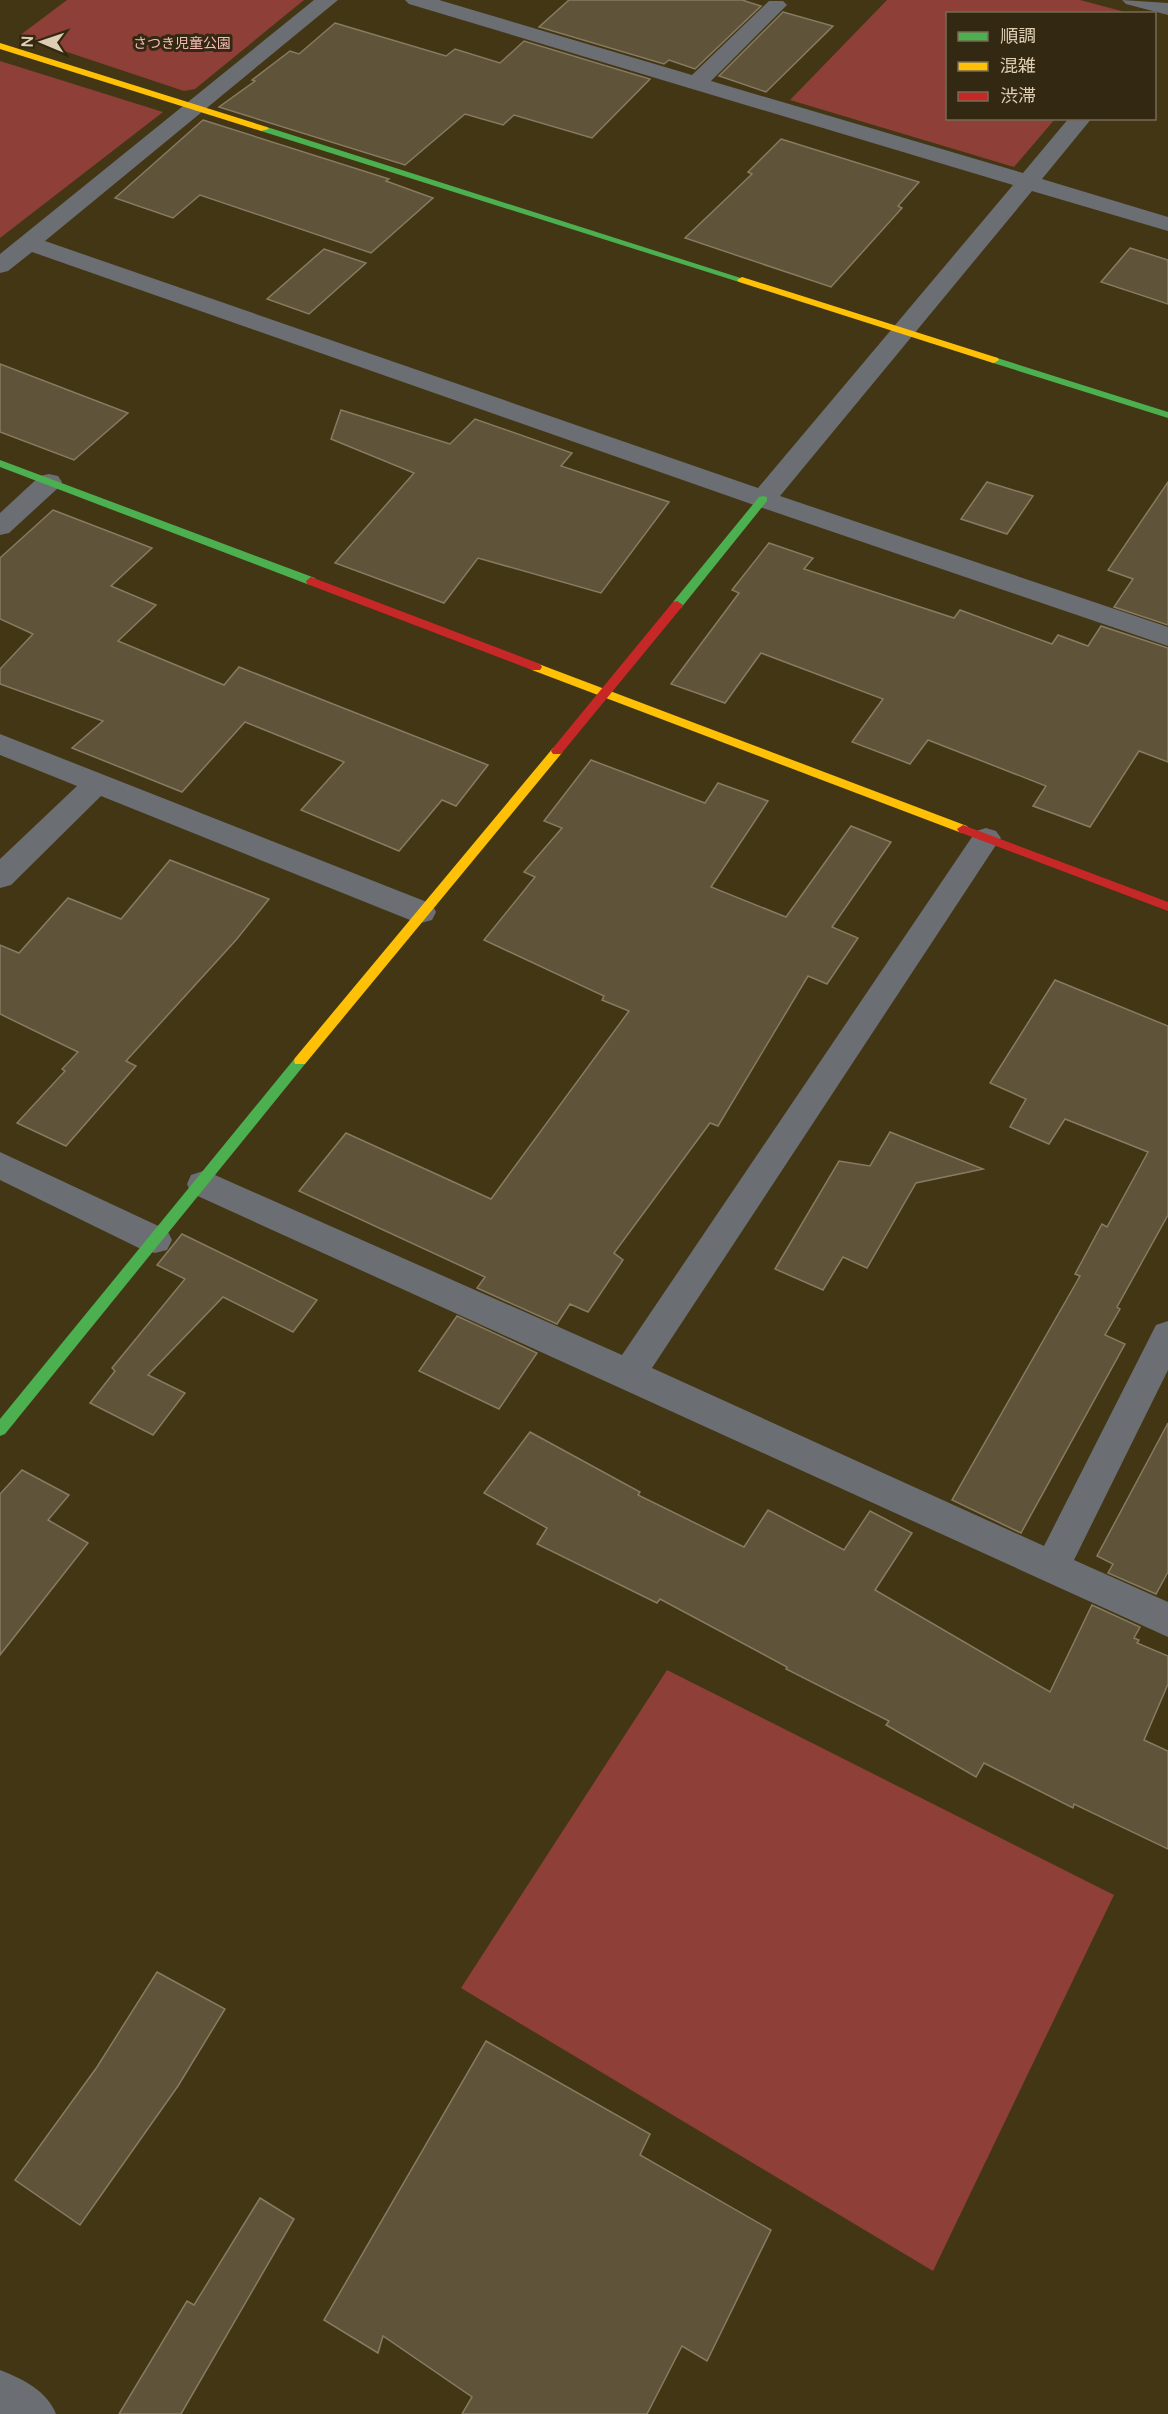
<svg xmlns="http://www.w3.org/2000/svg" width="1168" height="2414" font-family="Manrope,'Noto Sans JP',sans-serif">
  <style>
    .green { fill: #8d3f38 }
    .building { fill: #5f543a; stroke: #877b62; stroke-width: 1.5 }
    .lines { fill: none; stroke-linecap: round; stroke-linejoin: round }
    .street { fill: #6b6e72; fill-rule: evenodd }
    .fast { fill: #4caf50; fill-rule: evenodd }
    .slow { fill: #ffc107; fill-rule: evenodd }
    .jam { fill: #c62828; fill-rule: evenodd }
    .labels { text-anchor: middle; stroke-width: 6; stroke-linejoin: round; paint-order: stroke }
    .far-park-label { font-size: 14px; fill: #f7bcb7; stroke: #332812 }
  </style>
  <rect width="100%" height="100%" fill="#433614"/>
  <g class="green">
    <path d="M67,0H304L195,89L184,91L19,36Z"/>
    <path d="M887,0H1080L1129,13L948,14V118L1055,119L1014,167L790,100Z"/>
    <path d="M0,61L163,112L0,238Z"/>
    <path d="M667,1670L1114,1895L933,2271L461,1988Z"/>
  </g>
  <g class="building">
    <path d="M569,0H742L761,6L695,69L669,60L664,64L539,27Z"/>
    <path d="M783,12L833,26L766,92L719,76Z"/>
    <path d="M335,23L446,56L455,49L500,63L524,41L650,79L592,138L514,115L503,125L465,114L405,165L219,107L255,81L252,80L290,51L299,54Z"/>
    <path d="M203,120L389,179L386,181L433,198L371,253L200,195L173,218L115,198Z"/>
    <path d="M781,139L919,182L898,206L902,208L831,287L685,238L752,174L748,172Z"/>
    <path d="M1130,248L1168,260V304L1101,282Z"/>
    <path d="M324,249L366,263L309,314L267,299Z"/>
    <path d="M0,364L128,413L74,460L0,432Z"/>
    <path d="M341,410L450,444L475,419L572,453L561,466L669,502L601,593L478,558L444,603L335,563L414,473L331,439Z"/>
    <path d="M987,482L1033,496L1007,534L961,519Z"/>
    <path d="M1168,482V625L1114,607L1133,579L1108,570Z"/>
    <path d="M53,510L152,548L111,586L156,605L118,641L224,685L239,667L488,765L456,806L442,800L399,851L301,810L344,762L245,722L182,792L72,748L103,721L0,684V669L33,634L0,619V558Z"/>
    <path d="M769,543L813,558L804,569L954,618L960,610L1052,644L1058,635L1088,646L1101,626L1168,648V762L1139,751L1090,827L1033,806L1046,786L928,740L910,764L852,742L883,699L761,653L725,703L671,684L739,593L732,590Z"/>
    <path d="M591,760L705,803L718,783L768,801L711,887L786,917L851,826L891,842L832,927L858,938L827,984L808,976L718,1126L710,1123L614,1253L623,1260L588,1312L570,1304L557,1324L477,1288L485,1277L299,1191L346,1133L491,1199L629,1011L602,1000L604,996L484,940L535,877L524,872L562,828L544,821Z"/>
    <path d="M170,860L269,899L236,940L126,1061L136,1066L66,1146L17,1123L65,1071L62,1069L78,1052L0,1014V945L19,953L68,898L121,919Z"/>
    <path d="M1055,980L1168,1026V1215L1117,1307L1120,1309L1105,1335L1125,1344L1021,1533L952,1500L1080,1276L1075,1274L1102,1224L1107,1227L1148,1152L1065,1119L1049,1144L1010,1127L1026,1099L990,1083Z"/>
    <path d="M890,1132L983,1169L916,1183L867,1268L843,1257L823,1290L775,1269L839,1161L870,1166Z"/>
    <path d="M182,1234L317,1300L293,1332L223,1297L148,1375L185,1393L153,1435L90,1403L115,1371L112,1368L185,1279L157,1265Z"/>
    <path d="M457,1316L537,1353L499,1409L419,1371Z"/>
    <path d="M1168,1423V1572L1156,1594L1108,1573L1113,1564L1097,1556Z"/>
    <path d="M530,1432L640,1492L638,1495L744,1547L768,1510L844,1550L870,1511L912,1533L875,1590L1050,1692L1092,1605L1140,1627L1134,1638L1139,1640L1137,1643L1168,1656V1684L1144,1740L1168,1751V1849L1074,1804L1073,1808L984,1763L976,1777L886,1725L889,1721L786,1669L787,1667L660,1599L657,1603L537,1544L547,1528L484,1493Z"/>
    <path d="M22,1470L69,1495L48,1520L88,1543L0,1655V1494Z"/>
    <path d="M157,1972L225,2009L178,2086L80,2225L15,2180L97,2067Z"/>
    <path d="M486,2041L650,2134L640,2155L771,2230L707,2361L682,2346L647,2414H462L472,2397L383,2336L378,2353L324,2320Z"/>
    <path d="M260,2198L294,2219L181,2414H119L187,2301L194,2305Z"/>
  </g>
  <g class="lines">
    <g class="street">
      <path d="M314,0H338L45,241L758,488L1013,185L409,4L405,0H439L692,75L769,1H783L787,5L711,81L1023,173L1069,118H1092L1042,179L1168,217V231L1032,191L780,496L1168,627V646L754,505L32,252L8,271L0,273V254Z"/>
      <path d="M1122,0L1168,3V15L1126,4Z"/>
      <path d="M49,474L58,476L62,482L58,488L9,533L0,535V513L40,476Z"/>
      <path d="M0,734L432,904L436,912L432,920L421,923L410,920L101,796L11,885L0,888V859L77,786L0,755Z"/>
      <path d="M986,828L996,831L1001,838L996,845L652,1368L1044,1546L1156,1325L1168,1321V1370L1074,1560L1168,1602V1637L191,1193L187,1184L191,1175L203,1171L215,1175L622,1355L976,831Z"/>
      <path d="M0,1152L167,1230L172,1240L167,1250L155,1253L143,1250L0,1180Z"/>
      <path d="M0,2370C23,2379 47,2391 56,2414H0Z"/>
    </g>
    <g class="fast">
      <path d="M261,127H267L747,280L739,282L261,131Z"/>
      <path d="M994,357L1168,412V418L990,362V358Z"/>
      <path d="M0,460L315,578L316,581L311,585L307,584L0,467Z"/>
      <path d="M763,496L767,497V501L681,608H673V602L759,497Z"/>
      <path d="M300,1056L305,1058L306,1061L305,1064L5,1434L0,1436V1419L295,1058Z"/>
    </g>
    <g class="slow">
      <path d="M0,43L267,127L269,129L261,131L0,49Z"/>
      <path d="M742,277L998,358L999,360L994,363L990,362L739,282L737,280Z"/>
      <path d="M536,663L967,826L969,829L963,833L959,832L532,670L530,667Z"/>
      <path d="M557,747L561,748L563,751L561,754L305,1064H295L294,1061L295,1058L553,748Z"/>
    </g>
    <g class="jam">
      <path d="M311,577L540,664L542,667L540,670H532L307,584L306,581Z"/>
      <path d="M677,601L683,605L681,608L561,754H553L551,751L553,748L673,602Z"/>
      <path d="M963,825L1168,902V911L959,832L957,829Z"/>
    </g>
  </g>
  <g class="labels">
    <g class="far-park-label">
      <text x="182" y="48">さつき児童公園</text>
    </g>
  </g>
  <rect x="946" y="12" width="210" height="108" fill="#332812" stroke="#776b53" stroke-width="1.5"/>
  <rect x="958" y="32" width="30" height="9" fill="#4caf50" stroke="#776b53" stroke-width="1.5"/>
  <text x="1000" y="42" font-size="18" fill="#decfb4">順調</text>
  <rect x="958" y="62" width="30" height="9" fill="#ffc107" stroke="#776b53" stroke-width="1.5"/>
  <text x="1000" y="72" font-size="18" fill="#decfb4">混雑</text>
  <rect x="958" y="92" width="30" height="9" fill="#c62828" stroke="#776b53" stroke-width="1.5"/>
  <text x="1000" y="102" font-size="18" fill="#decfb4">渋滞</text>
  <g transform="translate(42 42) rotate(272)" stroke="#332812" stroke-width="4.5" paint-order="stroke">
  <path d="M0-4.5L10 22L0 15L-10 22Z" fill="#decfb4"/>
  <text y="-9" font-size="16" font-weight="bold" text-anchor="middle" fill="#decfb4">N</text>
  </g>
</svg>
